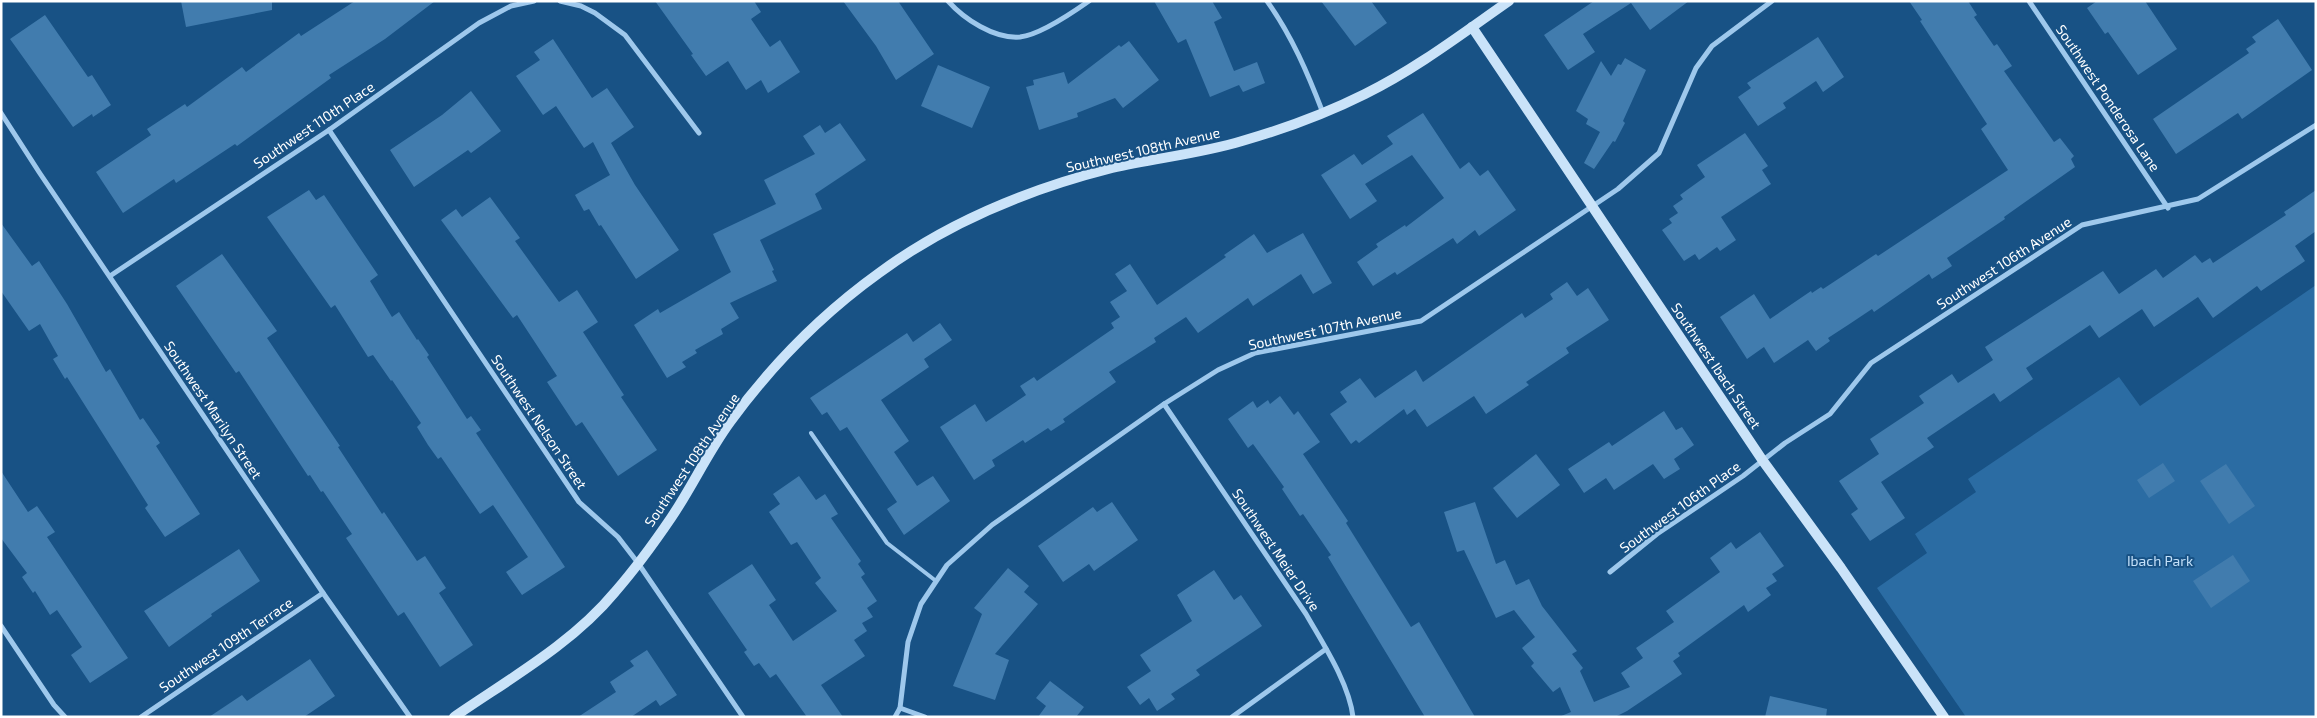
<svg xmlns="http://www.w3.org/2000/svg" width="2317" height="718" font-family="'Exo 2',sans-serif">
  <style>
    .green { fill: #2b6ca3 }
    .building { fill: #417cae }
    .lines { fill: none; stroke-linecap: round; stroke-linejoin: round }
    .lane { stroke: #9ec8ec; stroke-width: 4 }
    .street { stroke: #9ec8ec; stroke-width: 5 }
    .secondary { stroke: #cae3f9; stroke-width: 10 }
    .labels { text-anchor: middle; stroke-width: 4; stroke-linejoin: round; paint-order: stroke }
    .street-label { font-size: 14px; fill: #fff; stroke: #185285 }
    .park-label { font-size: 14px; fill: #c3e0f9; stroke: #185285 }
  </style>
  <rect width="100%" height="100%" fill="#185285"/>
  <path class="green" d="M2316,285V717H1966L1877,588L1927,553L1915,534L1976,492L1968,479L2119,377L2140,406Z"/>
  <g class="building">
    <path d="M181,1H272V10L186,27Z"/>
    <path d="M355,1H435L385,39L329,75L331,78L237,146L235,144L176,183L174,179L123,213L96,172L151,135L147,129L185,104L187,107L242,67L246,72L299,33L301,36Z"/>
    <path d="M655,1H754L761,12L751,19L770,47L780,40L800,72L768,93L761,80L746,90L728,61L706,76L691,55L693,54Z"/>
    <path d="M843,1H898L934,54L896,80L876,46Z"/>
    <path d="M1154,1H1212L1222,18L1214,22L1234,71L1257,62L1265,83L1243,92L1239,85L1210,97L1186,39L1178,43Z"/>
    <path d="M1321,1H1371L1387,23L1355,46Z"/>
    <path d="M1594,1H1689L1650,30L1631,3L1583,34L1595,52L1568,70L1544,35Z"/>
    <path d="M1909,1H1968L1977,15L1974,17L1994,46L1997,44L2012,66L2004,71L2054,142L2060,138L2074,156L2071,159L2075,167L2004,217L2005,219L1947,258L1952,266L1932,279L1929,274L1874,312L1872,309L1848,325L1828,338L1830,341L1816,351L1808,340L1774,363L1764,347L1747,359L1720,317L1754,294L1770,319L1811,291L1812,293L1821,287L1823,289L1876,254L1878,256L2008,170L1981,129L1987,124L1920,21L1922,20Z"/>
    <path d="M2097,1H2145L2177,49L2138,75L2108,32L2105,34L2087,8Z"/>
    <path d="M45,15L88,77L92,75L111,105L93,117L92,114L73,127L10,39Z"/>
    <path d="M2278,19L2312,70L2242,119L2238,113L2176,154L2153,119L2249,53L2246,49L2256,42L2252,37Z"/>
    <path d="M1818,37L1844,77L1823,92L1816,81L1783,103L1786,108L1758,126L1738,97L1751,88L1747,83Z"/>
    <path d="M553,39L592,98L607,88L634,127L611,143L635,185L679,250L636,279L601,225L599,226L589,209L584,211L575,195L610,175L593,142L584,148L556,106L543,115L516,76L540,60L534,52Z"/>
    <path d="M1129,41L1159,80L1123,108L1115,98L1077,113L1078,117L1039,130L1026,87L1034,85L1033,80L1064,72L1068,84L1119,45L1121,47Z"/>
    <path d="M1625,58L1646,70L1623,121L1625,123L1615,142L1613,141L1594,169L1584,163L1600,132L1586,124L1588,119L1576,111L1601,61L1611,76L1618,64L1621,65Z"/>
    <path d="M938,65L990,87L972,128L921,106Z"/>
    <path d="M471,91L501,131L471,153L468,150L414,187L390,150L442,115Z"/>
    <path d="M1423,113L1460,169L1469,162L1480,176L1488,170L1516,210L1479,236L1475,230L1457,244L1453,238L1397,275L1395,272L1373,286L1357,262L1378,247L1376,244L1405,225L1406,227L1444,198L1412,155L1365,184L1377,201L1350,219L1321,175L1354,154L1362,165L1393,144L1387,136Z"/>
    <path d="M840,123L866,160L815,194L822,209L760,240L774,270L772,271L777,281L730,303L739,318L721,329L723,334L695,350L697,353L682,362L686,367L667,378L634,325L658,309L660,313L731,272L713,234L776,204L764,180L815,154L803,136L820,125L825,133Z"/>
    <path d="M1745,133L1768,166L1762,170L1771,184L1721,217L1736,240L1720,251L1717,247L1699,260L1695,254L1684,261L1662,230L1672,223L1669,219L1678,213L1673,206L1683,199L1680,195L1705,177L1697,165Z"/>
    <path d="M309,190L316,200L324,195L378,275L370,281L392,317L399,312L417,340L418,339L429,355L427,357L467,419L471,416L481,430L476,433L565,567L522,595L506,572L528,557L493,505L480,514L441,457L438,459L428,445L417,427L421,423L392,380L391,381L373,355L368,357L335,305L331,308L267,217Z"/>
    <path d="M2316,190V231L2295,246L2305,261L2261,291L2257,286L2213,318L2198,297L2154,327L2142,309L2099,338L2090,325L2026,368L2033,379L2000,402L1994,393L1927,438L1934,447L1881,482L1905,518L1870,541L1851,514L1858,509L1839,481L1879,454L1870,439L1924,403L1919,396L1952,374L1958,383L1993,360L1985,347L2103,271L2119,294L2156,269L2163,278L2195,255L2202,263L2210,258L2213,263L2286,215L2284,212Z"/>
    <path d="M490,197L520,238L515,241L559,302L577,290L598,322L583,332L624,395L621,397L657,450L618,476L582,422L576,426L547,382L557,376L517,315L513,318L441,220L456,209L462,217Z"/>
    <path d="M1,223L32,266L39,261L67,304L106,372L110,369L140,420L143,418L160,443L156,446L200,514L165,537L145,508L148,505L67,377L65,379L53,359L58,356L40,324L29,331L1,291Z"/>
    <path d="M1303,233L1332,283L1313,294L1301,274L1253,306L1248,298L1198,333L1186,317L1154,338L1156,342L1109,372L1116,382L1063,419L1065,422L1051,431L1048,428L1025,443L1023,440L992,460L995,466L974,480L940,427L975,404L986,422L1026,395L1020,386L1034,377L1037,381L1114,328L1111,323L1120,317L1110,302L1127,291L1115,274L1130,264L1157,305L1226,257L1224,255L1254,234L1267,253Z"/>
    <path d="M222,254L277,331L267,338L340,446L338,447L382,514L384,512L417,561L425,556L446,588L439,593L473,645L440,667L404,612L398,616L346,538L352,534L323,491L321,492L310,475L308,476L239,371L236,373L176,286Z"/>
    <path d="M1567,282L1577,296L1588,288L1609,320L1566,348L1569,353L1526,382L1529,385L1486,414L1474,396L1427,427L1415,409L1407,415L1404,409L1359,443L1356,440L1351,444L1330,414L1347,402L1340,392L1360,378L1375,398L1416,370L1423,382L1522,313L1525,318L1553,299L1550,294Z"/>
    <path d="M940,323L952,340L924,359L929,367L881,400L909,441L894,452L917,486L933,476L950,501L904,535L887,509L897,502L847,427L840,431L827,412L822,415L810,398L907,333L913,342Z"/>
    <path d="M1280,396L1294,415L1298,411L1320,442L1303,454L1348,521L1346,523L1411,627L1419,622L1475,717H1425L1328,557L1331,555L1303,514L1300,516L1282,489L1284,487L1253,444L1248,448L1228,419L1253,401L1257,408L1268,400L1270,404Z"/>
    <path d="M1664,411L1676,430L1682,427L1694,445L1674,459L1680,469L1664,479L1653,464L1614,490L1606,478L1584,493L1568,469L1609,442L1612,446Z"/>
    <path d="M1536,454L1560,485L1517,518L1493,488Z"/>
    <path d="M2163,463L2175,481L2149,498L2137,480Z"/>
    <path d="M2226,464L2255,506L2229,524L2200,481Z"/>
    <path d="M1,471L28,512L37,506L55,532L47,537L128,658L90,683L71,655L82,647L57,610L50,615L35,591L33,593L22,577L27,573L1,538Z"/>
    <path d="M799,476L816,500L825,494L838,514L831,518L861,561L858,564L865,574L861,577L877,601L867,608L873,617L862,623L867,631L854,640L865,656L821,685L843,717H807L776,674L770,678L759,663L754,666L744,652L747,650L708,593L752,564L776,600L769,605L793,641L837,611L815,583L821,578L797,542L791,545L769,512L780,504L773,494Z"/>
    <path d="M1112,502L1138,540L1094,571L1089,564L1063,582L1038,546L1093,507L1097,512Z"/>
    <path d="M1475,502L1496,564L1505,560L1516,585L1529,579L1542,606L1577,651L1572,654L1583,668L1580,671L1594,702L1630,687L1621,673L1643,658L1636,648L1674,622L1666,611L1720,572L1710,558L1731,542L1736,549L1760,532L1784,566L1772,574L1777,581L1766,588L1771,595L1748,612L1744,605L1678,653L1680,656L1673,661L1682,674L1627,711L1615,717H1559L1571,712L1560,687L1553,692L1531,666L1534,663L1522,648L1535,637L1514,610L1496,618L1464,550L1457,552L1444,512Z"/>
    <path d="M239,549L260,581L211,614L212,616L169,647L144,611Z"/>
    <path d="M2233,555L2250,581L2211,608L2193,581Z"/>
    <path d="M1008,568L1029,586L1024,592L1038,604L995,654L1009,660L995,700L953,686L982,614L974,608Z"/>
    <path d="M1214,570L1234,600L1241,595L1262,626L1196,670L1200,675L1171,694L1175,699L1157,711L1149,698L1140,705L1127,687L1151,671L1140,655L1192,621L1177,595Z"/>
    <path d="M647,650L677,695L660,706L656,700L631,717H578L616,692L610,682L634,666L630,661Z"/>
    <path d="M310,659L335,696L304,717H209L242,695L247,701Z"/>
    <path d="M1050,681L1084,707L1076,717H1038L1046,706L1036,698Z"/>
    <path d="M1770,696L1827,709L1826,717H1765Z"/>
  </g>
  <g class="lines">
    <path class="lane" d="M811,433L887,543L936,581"/>
    <g class="street">
      <path d="M560,1L581,6L595,13L625,35L699,133"/>
      <path d="M948,1C964,19 994,39 1020,37C1040,35 1072,13 1089,1"/>
      <path d="M1267,1C1292,36 1308,74 1323,113"/>
      <path d="M2029,1L2168,208"/>
      <path d="M1,113L39,172L323,593L410,717"/>
      <path d="M329,130L579,502L618,537L638,563L743,717"/>
      <path d="M110,276L329,130L479,23L511,6L534,1"/>
      <path d="M1164,404L1306,614C1323,644 1349,683 1353,717"/>
      <path d="M1610,572L1657,534L1743,476L1785,443L1830,414L1871,363L2082,225L2198,199L2316,125"/>
      <path d="M1,626L54,705L65,717"/>
      <path d="M900,708L925,717"/>
      <path d="M141,717L323,593"/>
      <path d="M895,717L900,708L908,642L921,604L947,565L992,525L1164,404L1218,370L1255,353L1421,321L1618,189L1659,153L1696,68L1712,46L1772,1"/>
      <path d="M1232,717L1326,649"/>
    </g>
    <g class="secondary">
      <path d="M1472,27L1763,461L1841,568L1944,717"/>
      <path d="M454,717C509,679 572,644 615,592C635,569 654,543 671,518C692,487 708,452 730,422C771,366 822,314 879,273C948,222 1029,189 1112,168C1155,158 1199,154 1242,141C1284,129 1325,114 1365,94C1416,69 1463,33 1509,1"/>
    </g>
  </g>
  <g class="labels">
    <g class="street-label">
      <text transform="translate(2108 98) rotate(56)" y="5">Southwest Ponderosa Lane</text>
      <text transform="translate(314 125) rotate(-34)" y="5">Southwest 110th Place</text>
      <text transform="translate(1143 150) rotate(-13)" y="5">Southwest 108th Avenue</text>
      <text transform="translate(2004 263) rotate(-33)" y="5">Southwest 106th Avenue</text>
      <text transform="translate(1325 329) rotate(-12)" y="5">Southwest 107th Avenue</text>
      <text transform="translate(1716 366) rotate(56)" y="5">Southwest Ibach Street</text>
      <text transform="translate(213 410) rotate(56)" y="5">Southwest Marilyn Street</text>
      <text transform="translate(539 422) rotate(56)" y="5">Southwest Nelson Street</text>
      <text transform="translate(692 460) rotate(-56)" y="5">Southwest 108th Avenue</text>
      <text transform="translate(1680 507) rotate(-36)" y="5">Southwest 106th Place</text>
      <text transform="translate(1276 550) rotate(56)" y="5">Southwest Meier Drive</text>
      <text transform="translate(226 645) rotate(-34)" y="5">Southwest 109th Terrace</text>
    </g>
    <g class="park-label">
      <text x="2160" y="566">Ibach Park</text>
    </g>
  </g>
  <rect width="2317" height="718" fill="none" stroke="#ffffff" stroke-width="5"/>
</svg>
